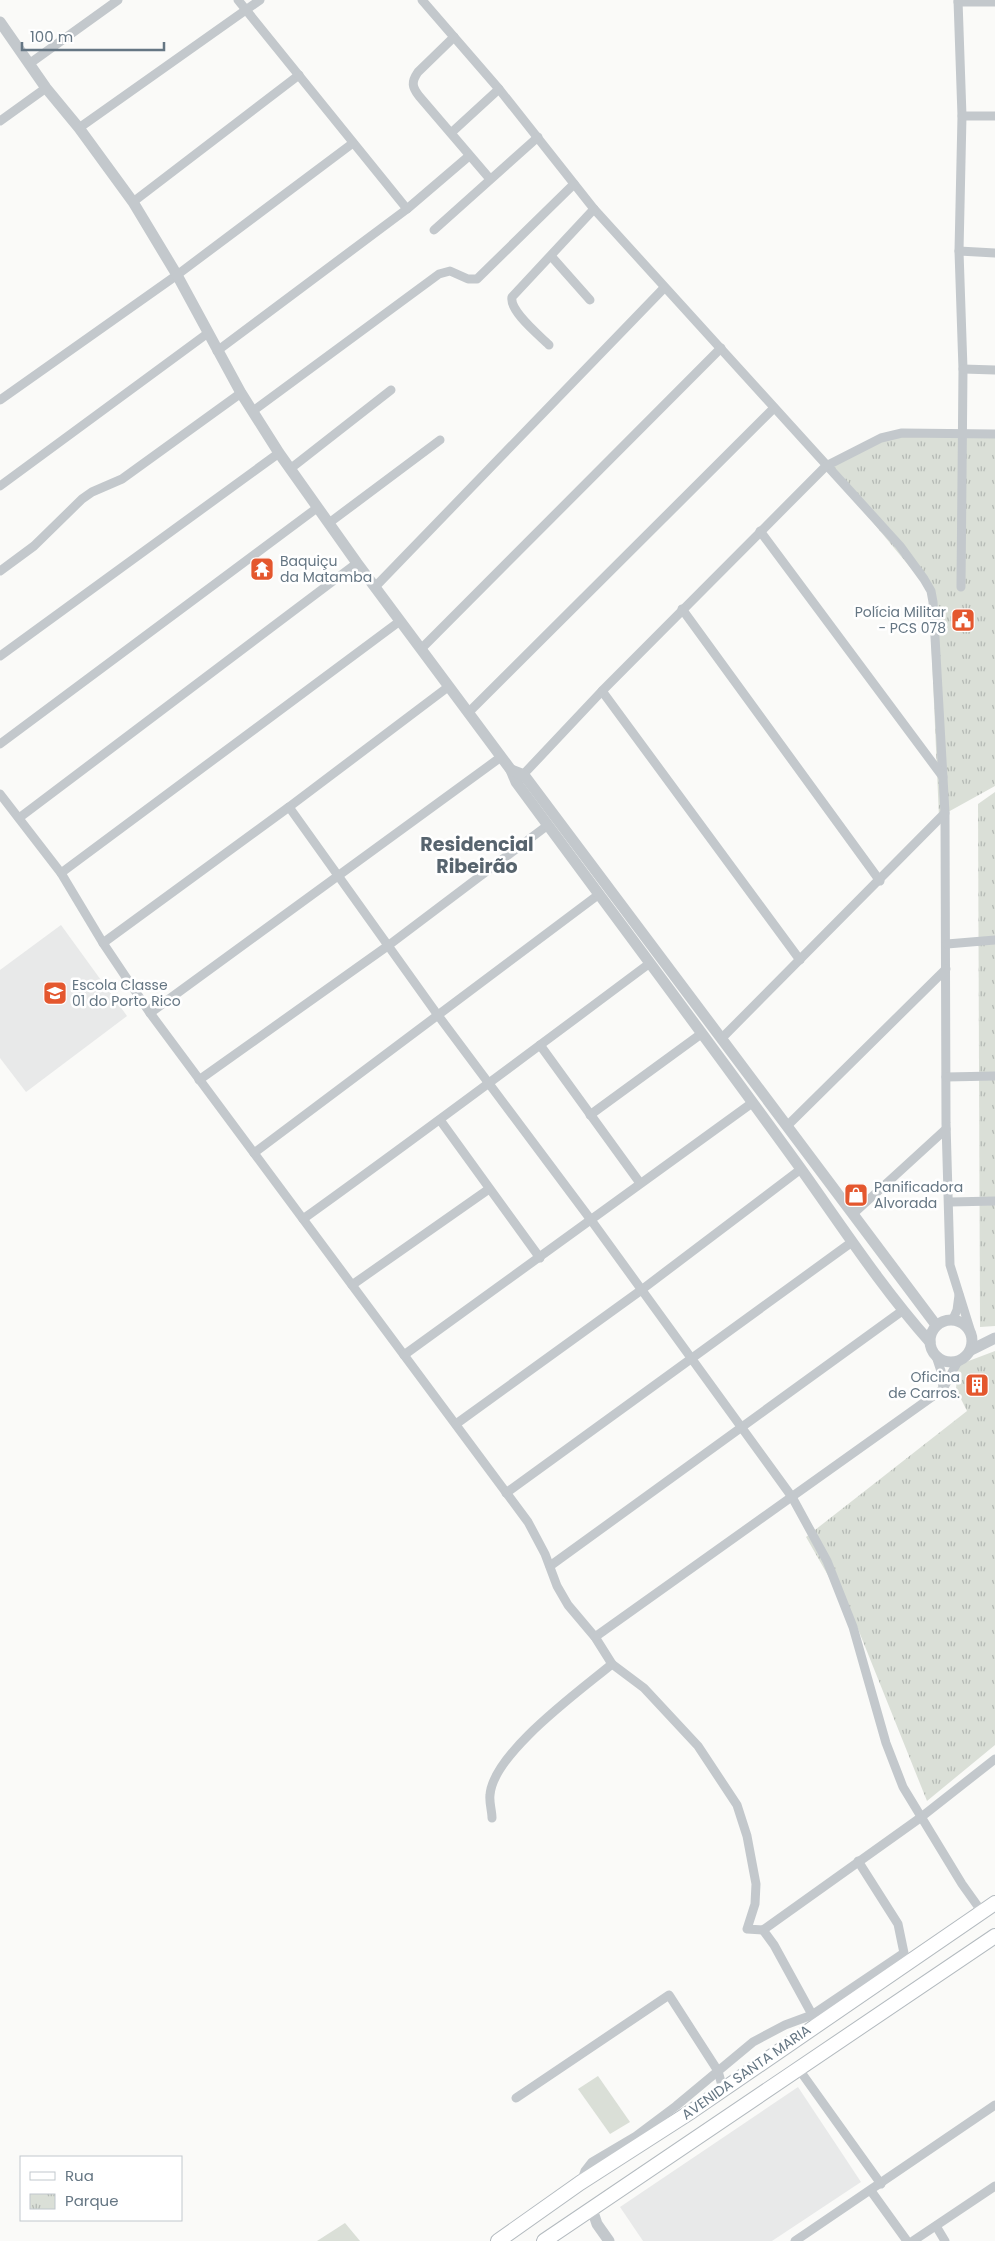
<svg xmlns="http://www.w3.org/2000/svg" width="995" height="2241" font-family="Poppins,sans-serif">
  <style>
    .built { fill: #e8e9e9 }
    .grass { fill: #dadfd7 }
    .park { fill: url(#park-tufts) }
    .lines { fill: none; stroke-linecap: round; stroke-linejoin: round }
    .secondary-casing { stroke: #b3babf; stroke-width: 16 }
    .minor { stroke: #c3c8cc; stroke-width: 9 }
    .tertiary { stroke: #c3c8cc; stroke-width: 11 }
    .secondary { stroke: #fff; stroke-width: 14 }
    .labels { text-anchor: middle; stroke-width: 5; stroke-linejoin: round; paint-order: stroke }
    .poi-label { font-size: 14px; fill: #657683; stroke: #fff; text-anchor: start }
    .street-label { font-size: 14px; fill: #657683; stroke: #fff }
    .district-label { font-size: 19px; font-weight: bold; fill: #57646e; stroke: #fff }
  </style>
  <defs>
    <pattern id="park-tufts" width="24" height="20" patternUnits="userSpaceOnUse" patternTransform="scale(1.25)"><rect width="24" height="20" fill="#dadfd7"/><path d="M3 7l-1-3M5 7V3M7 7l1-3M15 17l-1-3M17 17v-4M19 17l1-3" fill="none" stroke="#b4b9b4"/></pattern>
  </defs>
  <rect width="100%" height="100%" fill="#fafaf8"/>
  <g class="built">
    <path d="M61,925L127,1016L26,1092L0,1058V970Z"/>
    <path d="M798,2087L861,2182L772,2241H643L620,2207Z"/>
  </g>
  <g class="grass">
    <path d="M598,2076L630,2122L610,2134L578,2089Z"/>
    <path d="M345,2223L360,2241H317Z"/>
  </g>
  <g class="park">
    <path d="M904,434H995V786L939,817L929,590L826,466L877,441Z"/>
    <path d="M995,792V1326L980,1327L978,804Z"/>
    <path d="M995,1351V1745L927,1801L856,1624L806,1537L967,1411L956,1389L958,1365Z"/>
  </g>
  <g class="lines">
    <g class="secondary-casing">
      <g id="secondary">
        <path d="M498,2241L580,2183L692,2111L995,1903"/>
        <path d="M544,2241L995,1936"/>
      </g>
    </g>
    <g class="minor">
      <path d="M422,0L499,89L594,209L900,546L924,579L931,591L933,602L945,813L946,1123L950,1265L970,1329"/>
      <path d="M958,0L962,116L959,251L963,369L961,587"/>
      <path d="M958,2H995"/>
      <path d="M454,37L418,72C411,82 412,87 419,96L490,179"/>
      <path d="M29,64L118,0"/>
      <path d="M962,116H995"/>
      <path d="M0,121L46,88"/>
      <path d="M79,128L260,0"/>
      <path d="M451,133L499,89"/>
      <path d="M133,202L299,75"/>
      <path d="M407,209L469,156"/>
      <path d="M434,230L538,137"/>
      <path d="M959,251L995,253"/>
      <path d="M551,256L590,300"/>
      <path d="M549,345C539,335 509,311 512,297L594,209"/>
      <path d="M217,351L407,209L238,0"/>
      <path d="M963,369L995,370"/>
      <path d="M0,400L177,275L353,143"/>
      <path d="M253,411L439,274L450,271L468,279H477L574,184"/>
      <path d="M290,469L391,390"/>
      <path d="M0,486L208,333"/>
      <path d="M329,523L440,440"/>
      <path d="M760,531L943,777"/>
      <path d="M0,571L34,546L82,499L92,492L122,479L241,393"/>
      <path d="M375,587L664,288"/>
      <path d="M682,609L880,881"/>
      <path d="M421,649L721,348"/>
      <path d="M0,656L279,453"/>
      <path d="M602,691L800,960"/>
      <path d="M468,713L774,408"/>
      <path d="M0,744L317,508"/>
      <path d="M520,778L602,691L826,466L881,438L902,433L995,434"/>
      <path d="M0,794L61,873L103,943L150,1013L528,1522L545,1554L557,1586L568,1605L595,1637L612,1664L644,1688L698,1746L737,1805L747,1836L756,1884L755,1904L747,1929L763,1930"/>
      <path d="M289,807L448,687"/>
      <path d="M19,818L357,563"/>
      <path d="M61,873L400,621"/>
      <path d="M103,943L289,807L437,1014L591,1220L792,1497L827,1561L853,1627L886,1743L903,1787L962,1884L982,1912"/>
      <path d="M947,944L995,940"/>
      <path d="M150,1013L501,757"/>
      <path d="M721,1039L945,813"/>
      <path d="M540,1045L640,1183"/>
      <path d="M946,1077L995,1076"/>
      <path d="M199,1080L389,945L548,825"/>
      <path d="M590,1115L701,1034"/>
      <path d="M440,1120L540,1258"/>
      <path d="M787,1126L946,969"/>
      <path d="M254,1153L598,895"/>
      <path d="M950,1202L995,1201"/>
      <path d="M853,1214L946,1129"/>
      <path d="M303,1219C420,1135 535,1049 650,963"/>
      <path d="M352,1285L489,1189"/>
      <path d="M953,1319L957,1310L959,1295"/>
      <path d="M404,1355L752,1103"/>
      <path d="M936,1356L941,1371L943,1388"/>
      <path d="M456,1424L640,1291L801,1169"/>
      <path d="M506,1493L852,1242"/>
      <path d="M550,1566L902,1311"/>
      <path d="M595,1637L943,1389L958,1361"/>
      <path d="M492,1818C492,1811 489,1802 490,1795C493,1753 581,1690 612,1664"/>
      <path d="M814,2018L774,1945L763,1930L920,1818L995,1759"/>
      <path d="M798,2068L881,2184"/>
      <path d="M516,2098L669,1995L718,2071L723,2089"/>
      <path d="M581,2182L585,2171L592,2162L636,2136L676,2106L753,2042L785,2025L812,2015L904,1953L898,1924L858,1861"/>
      <path d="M871,2191L907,2241"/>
      <path d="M936,2226L945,2241"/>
      <path d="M795,2241L995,2105"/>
      <path d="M913,2241L995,2186"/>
    </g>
    <g class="tertiary">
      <path d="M0,22L46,88L79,128L133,202L177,275L241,393L279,453L357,563L511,770L516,782C611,911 707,1039 801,1169C843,1228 882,1288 930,1342"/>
      <path d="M511,770L524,775L936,1325"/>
      <circle cx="951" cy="1341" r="21"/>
      <path d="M971,1350L995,1338"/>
      <path d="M592,2209L597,2224L609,2241"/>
    </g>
    <use href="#secondary" class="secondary"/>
  </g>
  <defs>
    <g id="temple-square" transform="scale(1.25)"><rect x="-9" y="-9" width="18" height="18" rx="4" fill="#e4572e" stroke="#fff"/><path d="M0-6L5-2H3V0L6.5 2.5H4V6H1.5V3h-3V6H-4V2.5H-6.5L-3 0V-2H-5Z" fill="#fff"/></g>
    <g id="civic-square" transform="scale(1.25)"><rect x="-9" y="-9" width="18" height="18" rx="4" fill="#e4572e" stroke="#fff"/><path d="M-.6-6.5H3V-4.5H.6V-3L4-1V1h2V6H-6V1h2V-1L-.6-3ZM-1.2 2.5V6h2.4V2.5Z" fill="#fff"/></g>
    <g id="school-square" transform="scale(1.25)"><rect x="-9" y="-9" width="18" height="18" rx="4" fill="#e4572e" stroke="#fff"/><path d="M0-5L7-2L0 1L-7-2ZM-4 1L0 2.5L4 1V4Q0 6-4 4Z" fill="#fff"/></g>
    <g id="shop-square" transform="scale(1.25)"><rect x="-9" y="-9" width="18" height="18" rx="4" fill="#e4572e" stroke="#fff"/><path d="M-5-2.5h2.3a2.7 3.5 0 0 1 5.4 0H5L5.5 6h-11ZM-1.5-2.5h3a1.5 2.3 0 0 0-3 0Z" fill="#fff"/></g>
    <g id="building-square" transform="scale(1.25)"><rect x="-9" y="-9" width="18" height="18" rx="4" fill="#e4572e" stroke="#fff"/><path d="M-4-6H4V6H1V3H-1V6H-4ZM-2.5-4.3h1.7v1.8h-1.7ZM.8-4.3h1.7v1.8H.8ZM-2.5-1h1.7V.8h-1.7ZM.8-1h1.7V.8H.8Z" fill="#fff"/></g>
  </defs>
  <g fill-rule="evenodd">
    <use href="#temple-square" x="262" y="569"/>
    <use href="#civic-square" x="963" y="620"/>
    <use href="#school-square" x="55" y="993"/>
    <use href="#shop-square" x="856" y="1195"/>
    <use href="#building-square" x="977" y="1385"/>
  </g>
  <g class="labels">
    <g class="poi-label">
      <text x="280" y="566">Baquiçu<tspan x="280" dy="16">da Matamba</tspan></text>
      <text x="946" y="617" text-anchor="end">Polícia Militar<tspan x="946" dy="16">- PCS 078</tspan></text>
      <text x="72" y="990">Escola Classe<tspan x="72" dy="16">01 do Porto Rico</tspan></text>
      <text x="874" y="1192">Panificadora<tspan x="874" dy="16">Alvorada</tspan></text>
      <text x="960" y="1382" text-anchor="end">Oficina<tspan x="960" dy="16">de Carros.</tspan></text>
    </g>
    <g class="street-label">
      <text transform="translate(746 2072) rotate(-35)" y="5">AVENIDA SANTA MARIA</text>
    </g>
    <g class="district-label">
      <text x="477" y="851">Residencial<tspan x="477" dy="22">Ribeirão</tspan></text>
    </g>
  </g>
  <rect x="20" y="2156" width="162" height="65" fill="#ffffff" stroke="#c1c8cd"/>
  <rect x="30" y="2172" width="25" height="8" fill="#ffffff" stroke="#c1c8cd"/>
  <text x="65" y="2181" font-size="15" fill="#657683">Rua</text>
  <rect x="30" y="2194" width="25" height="15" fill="url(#park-tufts)" stroke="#c1c8cd"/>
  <text x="65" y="2206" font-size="15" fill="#657683">Parque</text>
  <path d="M22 42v8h142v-8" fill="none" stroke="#657683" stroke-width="2.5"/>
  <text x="30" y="42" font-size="15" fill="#657683" stroke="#ffffff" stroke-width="4" paint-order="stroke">100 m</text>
</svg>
